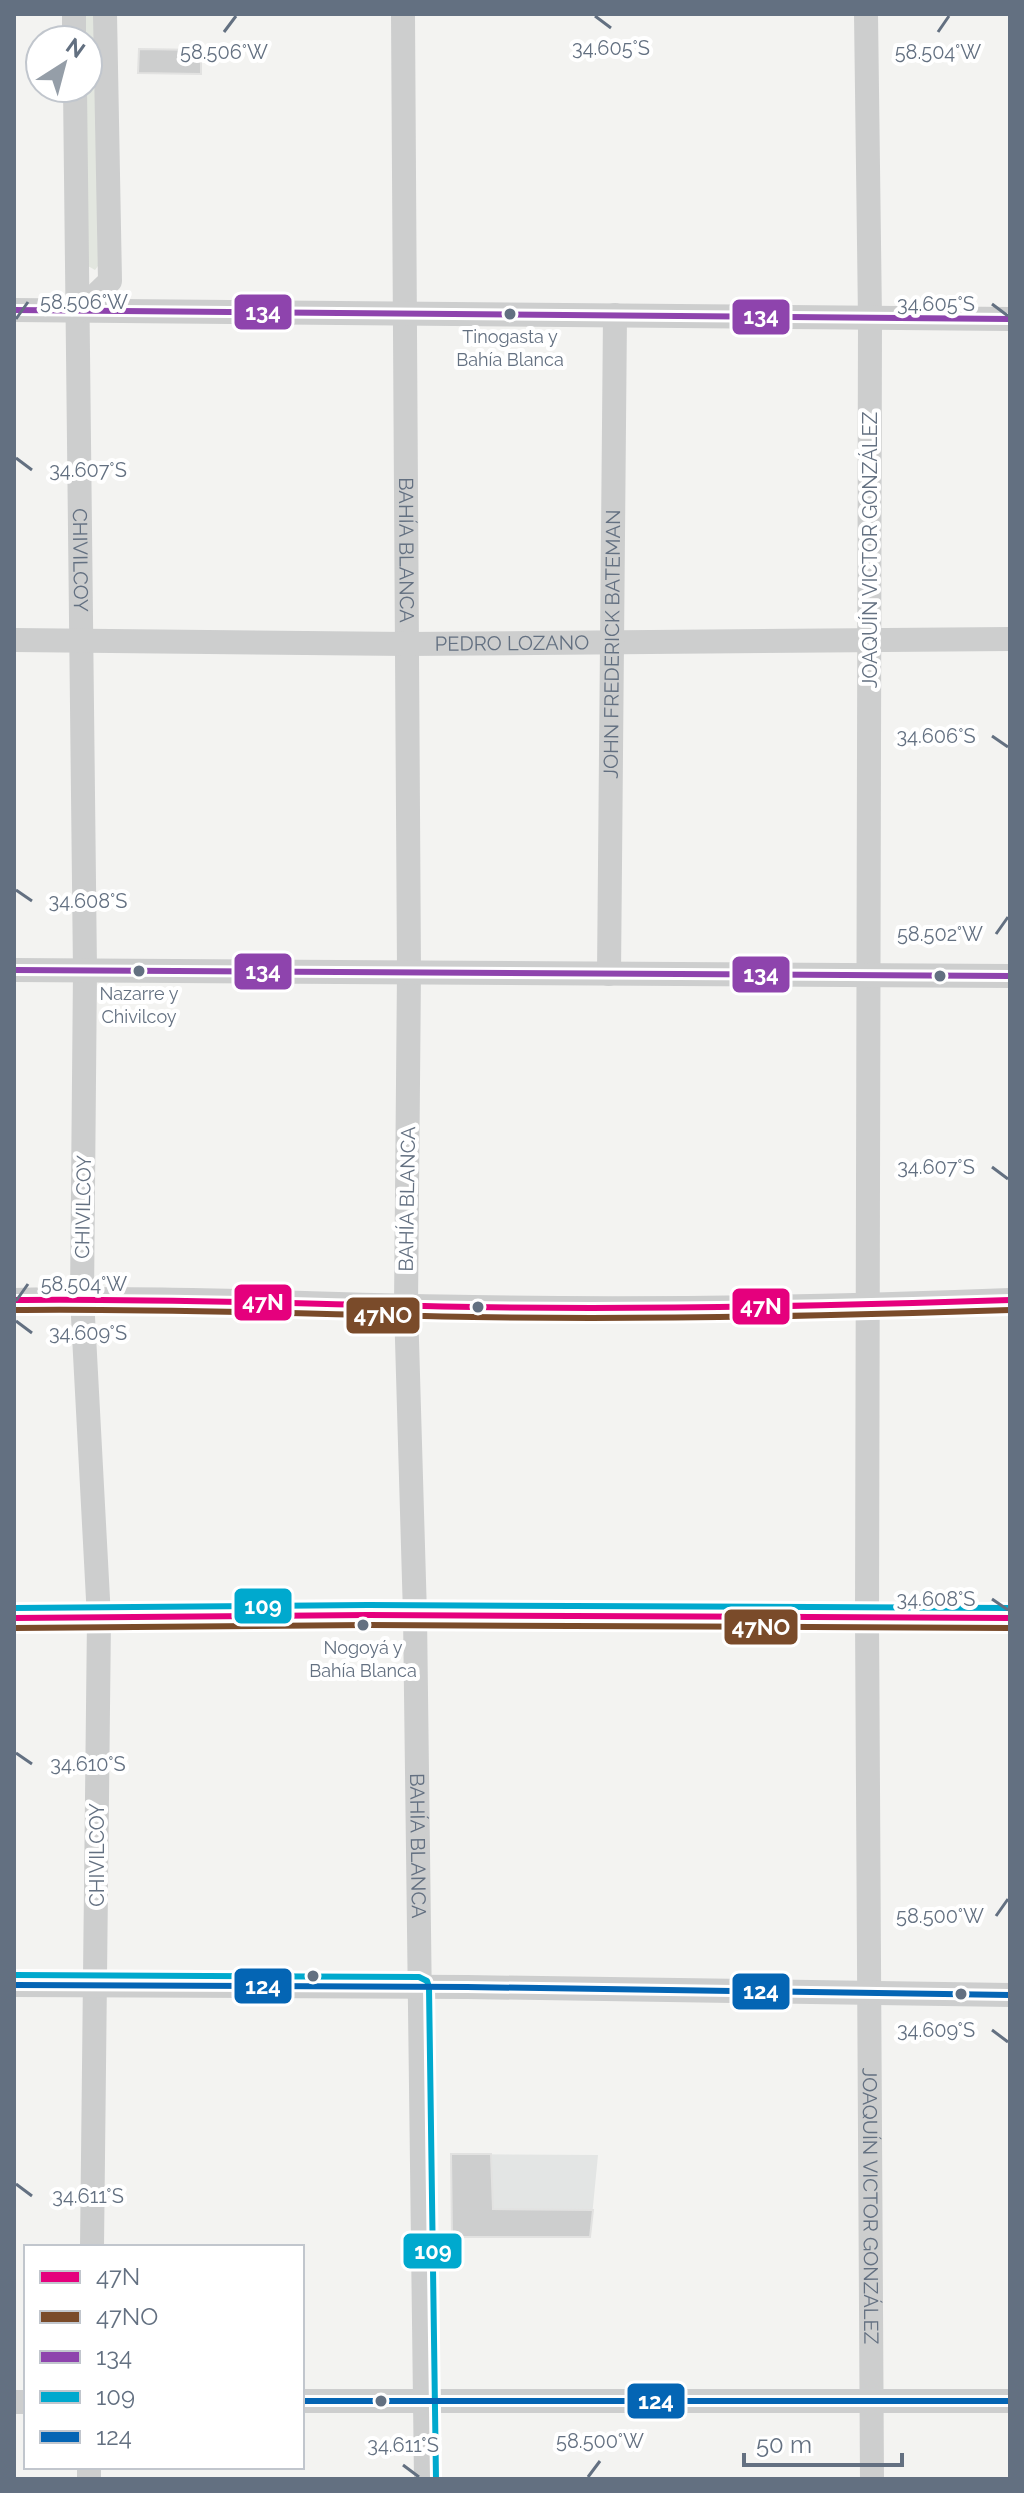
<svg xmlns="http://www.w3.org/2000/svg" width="1024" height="2493" font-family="Raleway,sans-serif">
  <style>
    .built { fill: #e3e5e4 }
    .green { fill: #e2e6df }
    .building { fill: #cdcece; stroke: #e2e2e1; stroke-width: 2 }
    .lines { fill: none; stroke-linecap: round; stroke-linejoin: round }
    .minor { stroke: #cdcece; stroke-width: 24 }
    .bus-1-casing { stroke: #fff; stroke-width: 12 }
    .bus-2-casing { stroke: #fff; stroke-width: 12 }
    .bus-3-casing { stroke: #fff; stroke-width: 12 }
    .bus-4-casing { stroke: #fff; stroke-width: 12 }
    .bus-5-casing { stroke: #fff; stroke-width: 12 }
    .bus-1 { stroke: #e5007d; stroke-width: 6 }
    .bus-2 { stroke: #7a4b2a; stroke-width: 6 }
    .bus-3 { stroke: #8e44ad; stroke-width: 6 }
    .bus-4 { stroke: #00a9ce; stroke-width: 6 }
    .bus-5 { stroke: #0465b4; stroke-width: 6 }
    .ticks { fill: none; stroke: #637081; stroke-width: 3 }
    .bus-dot { fill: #637081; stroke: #fff; stroke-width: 3 }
    .labels { text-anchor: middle; stroke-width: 8; stroke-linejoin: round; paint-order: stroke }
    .bus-label { font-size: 18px; fill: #637081; stroke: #fff }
    .street-label { font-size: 20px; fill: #637081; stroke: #fff }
    .ticks-label { font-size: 20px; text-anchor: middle; fill: #637081; stroke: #fff; stroke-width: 8; stroke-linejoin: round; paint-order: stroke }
    .line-badge { stroke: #fff; stroke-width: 3 }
    .badge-label { font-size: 22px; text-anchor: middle; font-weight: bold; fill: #fff }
  </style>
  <rect width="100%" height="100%" fill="#f3f3f1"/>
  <path class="built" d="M451,2154L598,2155L590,2237H452Z"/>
  <path class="green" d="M84,14H96L98,266L95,270L88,266L85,88H88V40H84Z"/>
  <g class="building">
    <path d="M139,49L201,50V74L138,73Z"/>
    <path d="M451,2154H491L493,2209L593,2210L590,2237H452Z"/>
  </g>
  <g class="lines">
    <g class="minor">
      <path d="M74,14V40"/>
      <path id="s1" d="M403,14L409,971L406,1306L415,1615L426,2479"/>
      <path id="s2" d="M866,14L870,319L867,1617L872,2479"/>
      <path id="s3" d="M75,88L85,971L82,1298L99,1618L92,2247"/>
      <path d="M14,310L1010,319"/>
      <path d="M79,311L110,281L105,14"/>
      <path id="s4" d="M14,640L407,644L1010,639"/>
      <path d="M14,970L1010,976"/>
      <path id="s5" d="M609,974L615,315"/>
      <path d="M14,1300C167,1296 320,1305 473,1307C652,1310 831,1307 1010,1300"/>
      <path d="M14,1618L368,1615L1010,1618"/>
      <path d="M14,1985L467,1987L1010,1995"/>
      <path d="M302,2401H1010"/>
      <path d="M14,2402H26"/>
      <path d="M89,2479V2467"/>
    </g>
    <g class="bus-1-casing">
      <g id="bus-1">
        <path d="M14,1300C167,1298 320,1305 473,1307C652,1310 831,1306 1010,1300"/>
        <path d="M14,1618L368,1615L1010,1618"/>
      </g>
    </g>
    <g class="bus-2-casing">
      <g id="bus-2">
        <path d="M14,1310C167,1308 320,1315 473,1317C652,1320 831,1316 1010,1310"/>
        <path d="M14,1628L368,1625L1010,1628"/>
      </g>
    </g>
    <g class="bus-3-casing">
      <g id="bus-3">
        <path d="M14,310L1010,319"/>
        <path d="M14,970L1010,976"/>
      </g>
    </g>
    <g class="bus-4-casing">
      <g id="bus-4">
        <path d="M14,1608L368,1605L1010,1608"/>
        <path d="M14,1975L419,1977L427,1981L429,1987L436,2479"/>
      </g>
    </g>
    <g class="bus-5-casing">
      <g id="bus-5">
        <path d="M14,1985L467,1987L1010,1995"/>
        <path d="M302,2401H1010"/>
      </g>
    </g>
    <use href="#bus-1" class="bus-1"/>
    <use href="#bus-2" class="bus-2"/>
    <use href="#bus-3" class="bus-3"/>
    <use href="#bus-4" class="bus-4"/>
    <use href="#bus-5" class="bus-5"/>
  </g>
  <path class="ticks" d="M595,16L611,28M224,32L236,16M938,32L949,16M992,304L1008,316M16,319L28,302M16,458L32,470M992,736L1008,747M16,890L32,901M996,934L1008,917M992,1167L1008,1179M16,1301L28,1284M16,1321L32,1333M992,1599L1008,1610M16,1753L32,1764M996,1916L1008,1899M992,2030L1008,2042M16,2184L32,2196M403,2465L419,2477M588,2477L600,2461"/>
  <g class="bus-dot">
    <circle cx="510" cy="314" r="7"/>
    <circle cx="139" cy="971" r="7"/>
    <circle cx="940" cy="976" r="7"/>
    <circle cx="478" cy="1307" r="7"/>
    <circle cx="363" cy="1625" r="7"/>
    <circle cx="313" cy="1976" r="7"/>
    <circle cx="961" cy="1994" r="7"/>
    <circle cx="381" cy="2401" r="7"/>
  </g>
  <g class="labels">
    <g class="bus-label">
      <text x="510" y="343">Tinogasta y<tspan x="510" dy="23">Bahía Blanca</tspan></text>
      <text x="139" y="1000">Nazarre y<tspan x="139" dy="23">Chivilcoy</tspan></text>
      <text x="363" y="1654">Nogoyá y<tspan x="363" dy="23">Bahía Blanca</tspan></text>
    </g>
    <g class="street-label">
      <text transform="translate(870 550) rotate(-90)" y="7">JOAQUÍN VICTOR GONZÁLEZ</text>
      <text dy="7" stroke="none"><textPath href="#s1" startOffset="536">BAHÍA BLANCA</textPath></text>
      <text dy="7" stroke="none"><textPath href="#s3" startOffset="472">CHIVILCOY</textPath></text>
      <text dy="7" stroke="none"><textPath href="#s4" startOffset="498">PEDRO LOZANO</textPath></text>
      <text dy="7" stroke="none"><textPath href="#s5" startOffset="330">JOHN FREDERICK BATEMAN</textPath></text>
      <text transform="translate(407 1199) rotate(-89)" y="7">BAHÍA BLANCA</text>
      <text transform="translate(83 1207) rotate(-89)" y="7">CHIVILCOY</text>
      <text dy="7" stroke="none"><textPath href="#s1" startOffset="1832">BAHÍA BLANCA</textPath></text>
      <text transform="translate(97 1855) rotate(-90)" y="7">CHIVILCOY</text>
      <text dy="7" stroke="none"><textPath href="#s2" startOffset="2192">JOAQUÍN VICTOR GONZÁLEZ</textPath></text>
    </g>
  </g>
  <g class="ticks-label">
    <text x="611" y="55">34.605°S</text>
    <text x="224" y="59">58.506°W</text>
    <text x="938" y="59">58.504°W</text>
    <text x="84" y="309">58.506°W</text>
    <text x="936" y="311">34.605°S</text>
    <text x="88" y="477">34.607°S</text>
    <text x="936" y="743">34.606°S</text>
    <text x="88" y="908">34.608°S</text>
    <text x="940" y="941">58.502°W</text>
    <text x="936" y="1174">34.607°S</text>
    <text x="84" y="1291">58.504°W</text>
    <text x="88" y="1340">34.609°S</text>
    <text x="936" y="1606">34.608°S</text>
    <text x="88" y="1771">34.610°S</text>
    <text x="940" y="1923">58.500°W</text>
    <text x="936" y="2037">34.609°S</text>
    <text x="88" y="2203">34.611°S</text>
    <text x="600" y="2448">58.500°W</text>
    <text x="403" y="2452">34.611°S</text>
  </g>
  <g class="line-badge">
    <rect x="233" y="293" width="60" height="38" rx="8" fill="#8e44ad"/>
    <rect x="731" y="298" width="60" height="38" rx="8" fill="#8e44ad"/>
    <rect x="233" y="952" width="60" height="39" rx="8" fill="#8e44ad"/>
    <rect x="731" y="955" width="60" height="39" rx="8" fill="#8e44ad"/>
    <rect x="233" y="1283" width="60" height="39" rx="8" fill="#e5007d"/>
    <rect x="731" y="1287" width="60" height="39" rx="8" fill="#e5007d"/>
    <rect x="345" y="1296" width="76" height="39" rx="8" fill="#7a4b2a"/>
    <rect x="233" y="1587" width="60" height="38" rx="8" fill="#00a9ce"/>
    <rect x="723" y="1608" width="76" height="38" rx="8" fill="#7a4b2a"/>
    <rect x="233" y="1967" width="60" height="38" rx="8" fill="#0465b4"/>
    <rect x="731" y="1972" width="60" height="39" rx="8" fill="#0465b4"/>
    <rect x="402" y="2232" width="61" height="38" rx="8" fill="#00a9ce"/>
    <rect x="626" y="2382" width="60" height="38" rx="8" fill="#0465b4"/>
  </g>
  <g class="badge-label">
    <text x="263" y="320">134</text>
    <text x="761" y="324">134</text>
    <text x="263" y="979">134</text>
    <text x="761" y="982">134</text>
    <text x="263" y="1310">47N</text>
    <text x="761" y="1314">47N</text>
    <text x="383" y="1323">47NO</text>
    <text x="263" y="1614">109</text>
    <text x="761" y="1635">47NO</text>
    <text x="263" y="1994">124</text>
    <text x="761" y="1999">124</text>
    <text x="433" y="2259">109</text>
    <text x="656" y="2409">124</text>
  </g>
  <rect width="1024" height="2493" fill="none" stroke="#637081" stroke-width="32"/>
  <rect x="24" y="2245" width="280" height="224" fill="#ffffff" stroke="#c1c6cd" stroke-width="2"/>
  <rect x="40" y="2271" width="40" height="12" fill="#e5007d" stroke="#c1c6cd" stroke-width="2"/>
  <text x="96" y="2285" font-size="24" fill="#637081">47N</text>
  <rect x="40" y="2311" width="40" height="12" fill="#7a4b2a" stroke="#c1c6cd" stroke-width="2"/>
  <text x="96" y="2325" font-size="24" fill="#637081">47NO</text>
  <rect x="40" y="2351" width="40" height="12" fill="#8e44ad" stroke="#c1c6cd" stroke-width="2"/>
  <text x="96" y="2365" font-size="24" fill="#637081">134</text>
  <rect x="40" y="2391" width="40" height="12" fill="#00a9ce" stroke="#c1c6cd" stroke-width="2"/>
  <text x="96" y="2405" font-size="24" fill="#637081">109</text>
  <rect x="40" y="2431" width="40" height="12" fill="#0465b4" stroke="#c1c6cd" stroke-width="2"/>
  <text x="96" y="2445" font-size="24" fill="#637081">124</text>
  <g transform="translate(64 64) rotate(36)"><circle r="38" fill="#ffffff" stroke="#c1c6cd" stroke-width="2"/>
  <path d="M0-6L14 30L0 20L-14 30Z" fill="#959ea8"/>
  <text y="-12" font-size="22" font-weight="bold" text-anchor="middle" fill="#637081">N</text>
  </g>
  <path d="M744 2453v12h158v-12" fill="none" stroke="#637081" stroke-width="4"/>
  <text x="756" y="2453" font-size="24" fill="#637081" stroke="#ffffff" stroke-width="6" paint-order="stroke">50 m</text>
</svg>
